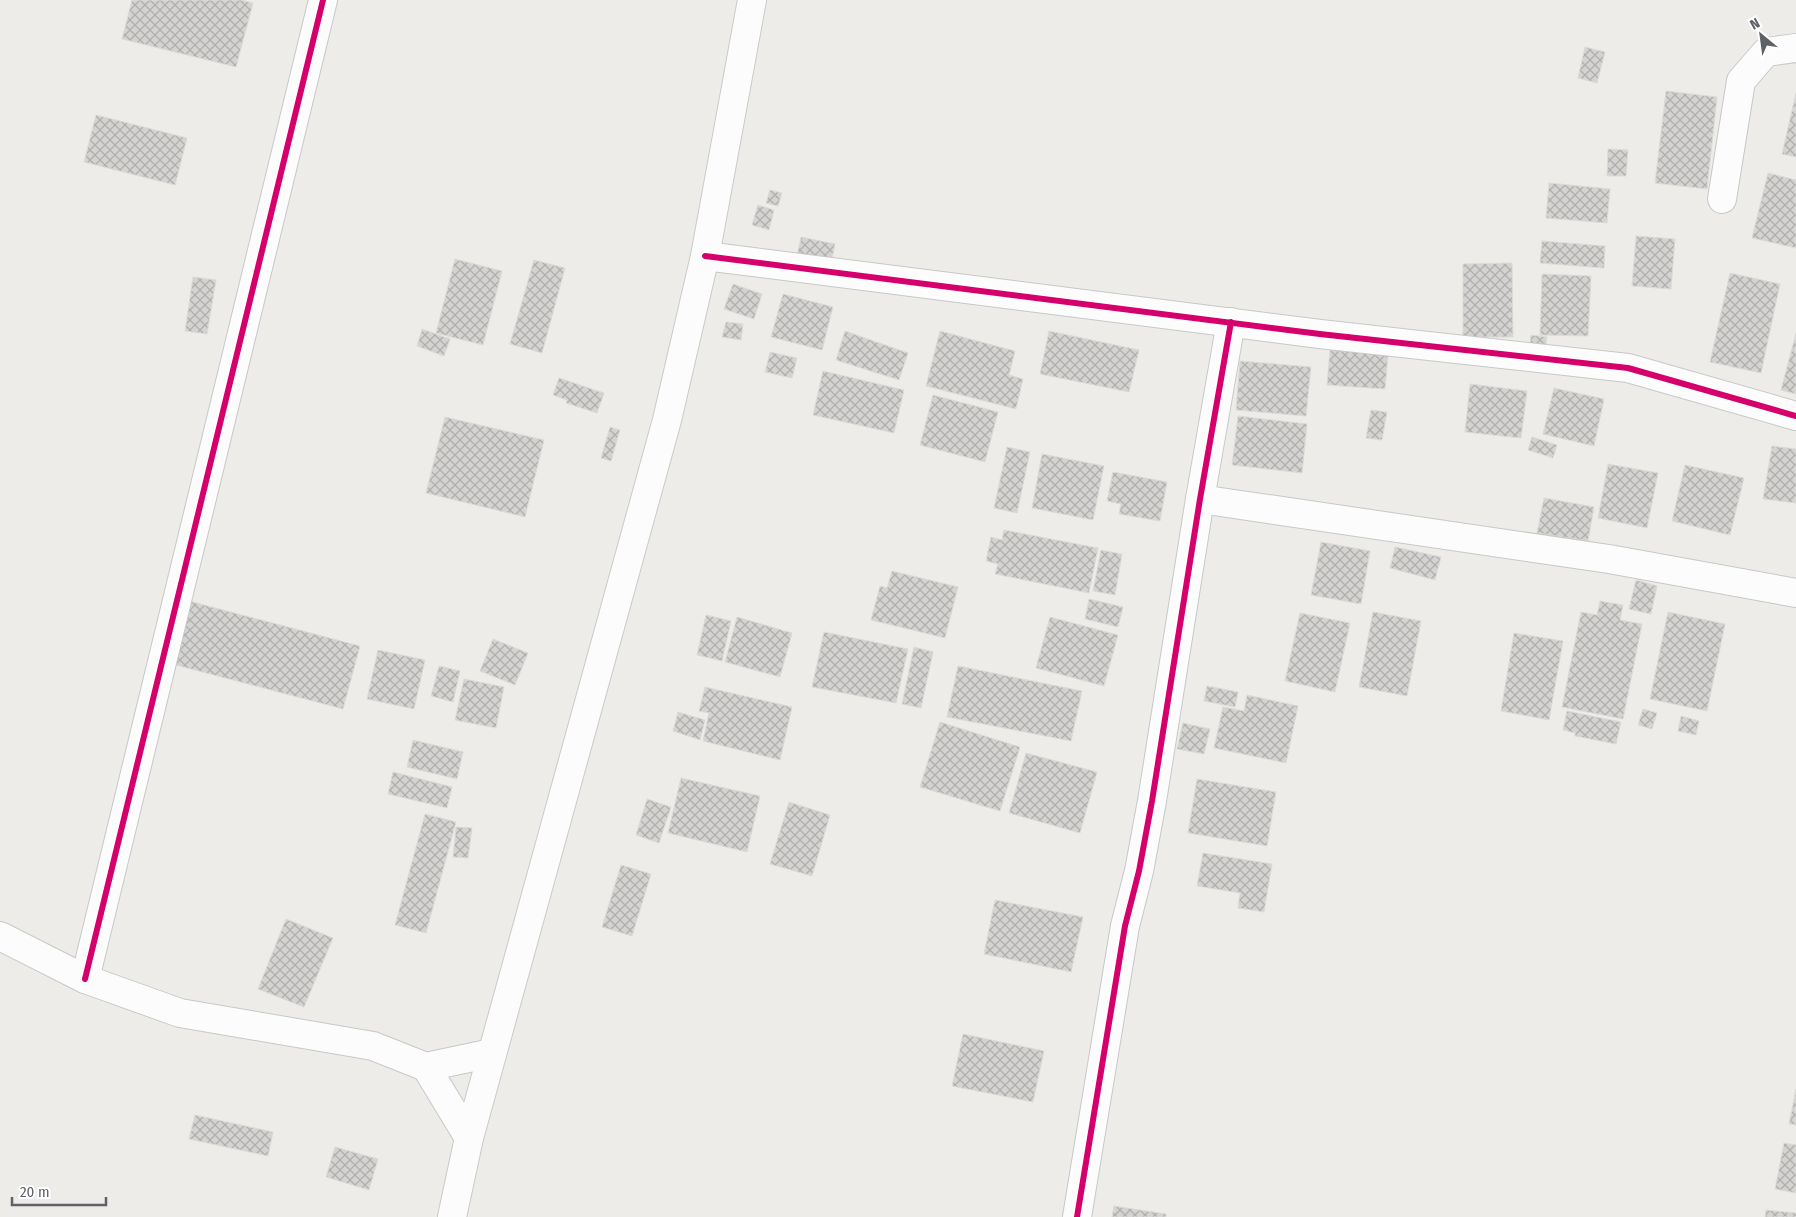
<svg xmlns="http://www.w3.org/2000/svg" width="1796" height="1217" font-family="'Fira Sans Condensed',sans-serif">
  <style>
    .building { fill: url(#building-cross-hatch); stroke: #dcdbd8 }
    .lines { fill: none; stroke-linecap: round; stroke-linejoin: round }
    .street-casing { stroke: #c7c8c8; stroke-width: 30 }
    .secondary-casing { stroke: #cacac9; stroke-width: 30 }
    .street { stroke: #fcfcfc; stroke-width: 28 }
    .secondary { stroke: #fcfcfc; stroke-width: 28 }
    .cycleway-casing { stroke: #fff; stroke-width: 9 }
    .cycleway { stroke: #d6006c; stroke-width: 6 }
  </style>
  <defs>
    <pattern id="building-cross-hatch" width="8" height="8" patternUnits="userSpaceOnUse" patternTransform="scale(1.25)"><rect width="8" height="8" fill="#d4d3d1"/><path d="M0 0l8 8M0 8l8-8" fill="none" stroke="#afafad"/></pattern>
  </defs>
  <rect width="100%" height="100%" fill="#edece8"/>
  <g class="building">
    <path d="M132,0H241L253,3L236,67L122,39Z"/>
    <path d="M1585,47L1605,52L1597,83L1578,78Z"/>
    <path d="M1666,91L1717,97L1707,189L1655,183Z"/>
    <path d="M1796,93V157L1782,154Z"/>
    <path d="M96,115L187,138L175,185L84,162Z"/>
    <path d="M1608,149L1628,150L1626,176H1607Z"/>
    <path d="M1768,173L1796,180V248L1752,238Z"/>
    <path d="M1549,183L1610,189L1607,223L1546,218Z"/>
    <path d="M770,190L782,193L778,206L766,203Z"/>
    <path d="M758,205L774,210L769,230L752,225Z"/>
    <path d="M1636,236L1675,239L1671,289L1632,286Z"/>
    <path d="M801,237L835,244L830,268L796,261Z"/>
    <path d="M1542,241L1605,246L1604,268L1540,263Z"/>
    <path d="M455,259L502,271L483,345L436,333Z"/>
    <path d="M534,260L565,268L542,353L510,344Z"/>
    <path d="M1512,263L1513,337H1463V264Z"/>
    <path d="M1730,273L1780,284L1761,373L1710,362Z"/>
    <path d="M1542,274L1591,276L1588,336L1540,335Z"/>
    <path d="M193,277L216,280L207,334L185,331Z"/>
    <path d="M733,284L762,294L754,319L724,309Z"/>
    <path d="M783,294L833,307L822,350L771,337Z"/>
    <path d="M726,322L743,324L741,340L722,337Z"/>
    <path d="M422,329L450,339L444,356L417,346Z"/>
    <path d="M845,331L908,353L899,380L836,360Z"/>
    <path d="M940,331L1015,351L1009,375L1023,379L1016,409L926,386Z"/>
    <path d="M1049,331L1139,350L1129,392L1040,374Z"/>
    <path d="M1796,333V394L1781,390Z"/>
    <path d="M1531,335L1547,337L1545,351L1529,349Z"/>
    <path d="M1330,350L1388,355L1385,389L1327,385Z"/>
    <path d="M770,352L797,358L792,378L765,372Z"/>
    <path d="M1240,361L1311,367L1306,416L1236,410Z"/>
    <path d="M823,371L904,390L894,433L813,415Z"/>
    <path d="M559,378L604,393L597,413L566,403L567,400L553,395Z"/>
    <path d="M1470,384L1527,391L1521,438L1465,432Z"/>
    <path d="M1554,388L1604,399L1594,446L1543,434Z"/>
    <path d="M933,395L998,412L985,462L920,445Z"/>
    <path d="M1371,410L1387,412L1382,440L1366,438Z"/>
    <path d="M1238,416L1307,424L1302,473L1232,465Z"/>
    <path d="M445,417L544,440L525,517L426,493Z"/>
    <path d="M610,427L620,430L611,461L601,458Z"/>
    <path d="M1532,437L1557,445L1553,458L1528,450Z"/>
    <path d="M1772,446L1796,449V503L1763,499Z"/>
    <path d="M1007,447L1030,452L1017,513L994,508Z"/>
    <path d="M1042,454L1104,466L1093,520L1032,508Z"/>
    <path d="M1608,464L1658,473L1647,528L1598,518Z"/>
    <path d="M1685,465L1744,478L1730,535L1672,521Z"/>
    <path d="M1113,472L1167,482L1160,521L1119,514L1121,504L1107,501Z"/>
    <path d="M1544,498L1594,507L1588,541L1537,533Z"/>
    <path d="M1004,530L1098,548L1089,593L995,574L998,564L986,561L991,537L1002,540Z"/>
    <path d="M1321,542L1370,551L1361,604L1311,595Z"/>
    <path d="M1395,547L1441,557L1435,580L1390,568Z"/>
    <path d="M1101,550L1122,554L1115,595L1093,591Z"/>
    <path d="M892,571L958,587L945,638L871,620L880,586L887,588Z"/>
    <path d="M1636,580L1657,586L1651,614L1629,609Z"/>
    <path d="M1089,599L1123,607L1118,627L1085,619Z"/>
    <path d="M189,601L360,646L343,709L172,664Z"/>
    <path d="M1600,601L1623,605L1620,620L1642,624L1623,719L1562,707L1581,612L1597,615Z"/>
    <path d="M1373,612L1421,621L1407,696L1359,687Z"/>
    <path d="M1668,612L1725,624L1707,711L1650,699Z"/>
    <path d="M1300,613L1350,623L1335,692L1285,681Z"/>
    <path d="M706,615L731,621L722,661L697,655Z"/>
    <path d="M737,617L792,633L780,677L725,662Z"/>
    <path d="M1050,617L1118,635L1104,686L1036,668Z"/>
    <path d="M824,632L908,649L896,703L812,687Z"/>
    <path d="M1514,633L1563,641L1549,720L1501,711Z"/>
    <path d="M493,639L528,653L515,685L480,671Z"/>
    <path d="M914,647L933,652L921,708L902,704Z"/>
    <path d="M378,650L425,660L414,709L367,699Z"/>
    <path d="M439,666L460,671L453,702L431,696Z"/>
    <path d="M958,666L1082,691L1071,741L947,717Z"/>
    <path d="M464,679L504,687L496,728L455,720Z"/>
    <path d="M1207,686L1238,692L1235,707L1204,701Z"/>
    <path d="M705,687L792,707L780,760L703,741L709,713L699,711Z"/>
    <path d="M1247,695L1298,706L1286,763L1214,748L1223,707L1244,711Z"/>
    <path d="M1643,709L1657,713L1652,729L1638,725Z"/>
    <path d="M1567,711L1621,722L1616,744L1575,736V733L1563,730Z"/>
    <path d="M678,712L705,720L700,740L673,731Z"/>
    <path d="M1681,716L1699,721L1696,735L1678,731Z"/>
    <path d="M940,722L1020,747L1000,811L920,787Z"/>
    <path d="M1183,723L1210,729L1204,754L1177,749Z"/>
    <path d="M413,740L463,752L457,779L407,767Z"/>
    <path d="M1026,753L1097,772L1080,833L1009,813Z"/>
    <path d="M393,772L452,787L447,808L388,794Z"/>
    <path d="M681,778L760,796L747,852L668,833Z"/>
    <path d="M1197,779L1276,792L1267,846L1188,833Z"/>
    <path d="M647,799L671,807L659,843L636,835Z"/>
    <path d="M789,802L830,815L812,876L770,864Z"/>
    <path d="M425,814L456,822L426,933L395,925Z"/>
    <path d="M456,827L472,828L468,858L453,857Z"/>
    <path d="M1203,853L1272,864L1264,912L1238,908L1240,893L1197,886Z"/>
    <path d="M621,865L651,874L632,936L602,927Z"/>
    <path d="M995,900L1083,917L1071,972L984,954Z"/>
    <path d="M286,919L333,938L304,1007L258,989Z"/>
    <path d="M963,1034L1044,1051L1033,1102L952,1086Z"/>
    <path d="M1796,1089V1125L1789,1124Z"/>
    <path d="M195,1115L273,1132L268,1156L189,1139Z"/>
    <path d="M1784,1143L1796,1145V1193L1775,1189Z"/>
    <path d="M335,1147L378,1159L369,1190L326,1177Z"/>
    <path d="M1114,1206L1166,1214V1217H1112Z"/>
    <path d="M1766,1210L1796,1213V1217H1765Z"/>
  </g>
  <g class="lines">
    <g class="street-casing">
      <g id="street">
        <path d="M1722,199L1741,81L1766,52L1796,48"/>
        <path d="M705,256L1320,334L1628,368L1796,416"/>
        <path d="M1200,499L1609,559L1796,593"/>
        <path d="M0,936L85,979L180,1013L373,1046L426,1067L492,1053"/>
        <path d="M85,979L323,0"/>
        <path d="M426,1067L469,1138"/>
        <path d="M1077,1217L1125,926L1139,871L1152,801L1200,499L1231,322"/>
      </g>
    </g>
    <g class="secondary-casing">
      <path id="secondary" d="M452,1217L469,1138L667,420L705,256L752,0"/>
    </g>
    <use href="#street" class="street"/>
    <use href="#secondary" class="secondary"/>
    <g class="cycleway-casing">
      <g id="cycleway">
        <path d="M705,256L1320,334L1628,368L1796,416"/>
        <path d="M85,979L323,0"/>
        <path d="M1077,1217L1125,926L1139,871L1152,801L1200,499L1231,322"/>
      </g>
    </g>
    <use href="#cycleway" class="cycleway"/>
  </g>
  <g transform="translate(1761 35) rotate(331)" stroke="#ffffff" stroke-width="4" paint-order="stroke">
  <path d="M0-4L9 19L0 12L-9 19Z" fill="#5e6266"/>
  <text y="-8" font-size="14" font-weight="bold" text-anchor="middle" fill="#5e6266">N</text>
  </g>
  <path d="M12 1197v8h94v-8" fill="none" stroke="#5e6266" stroke-width="2.5"/>
  <text x="20" y="1197" font-size="15" fill="#5e6266" stroke="#ffffff" stroke-width="4" paint-order="stroke">20 m</text>
</svg>
